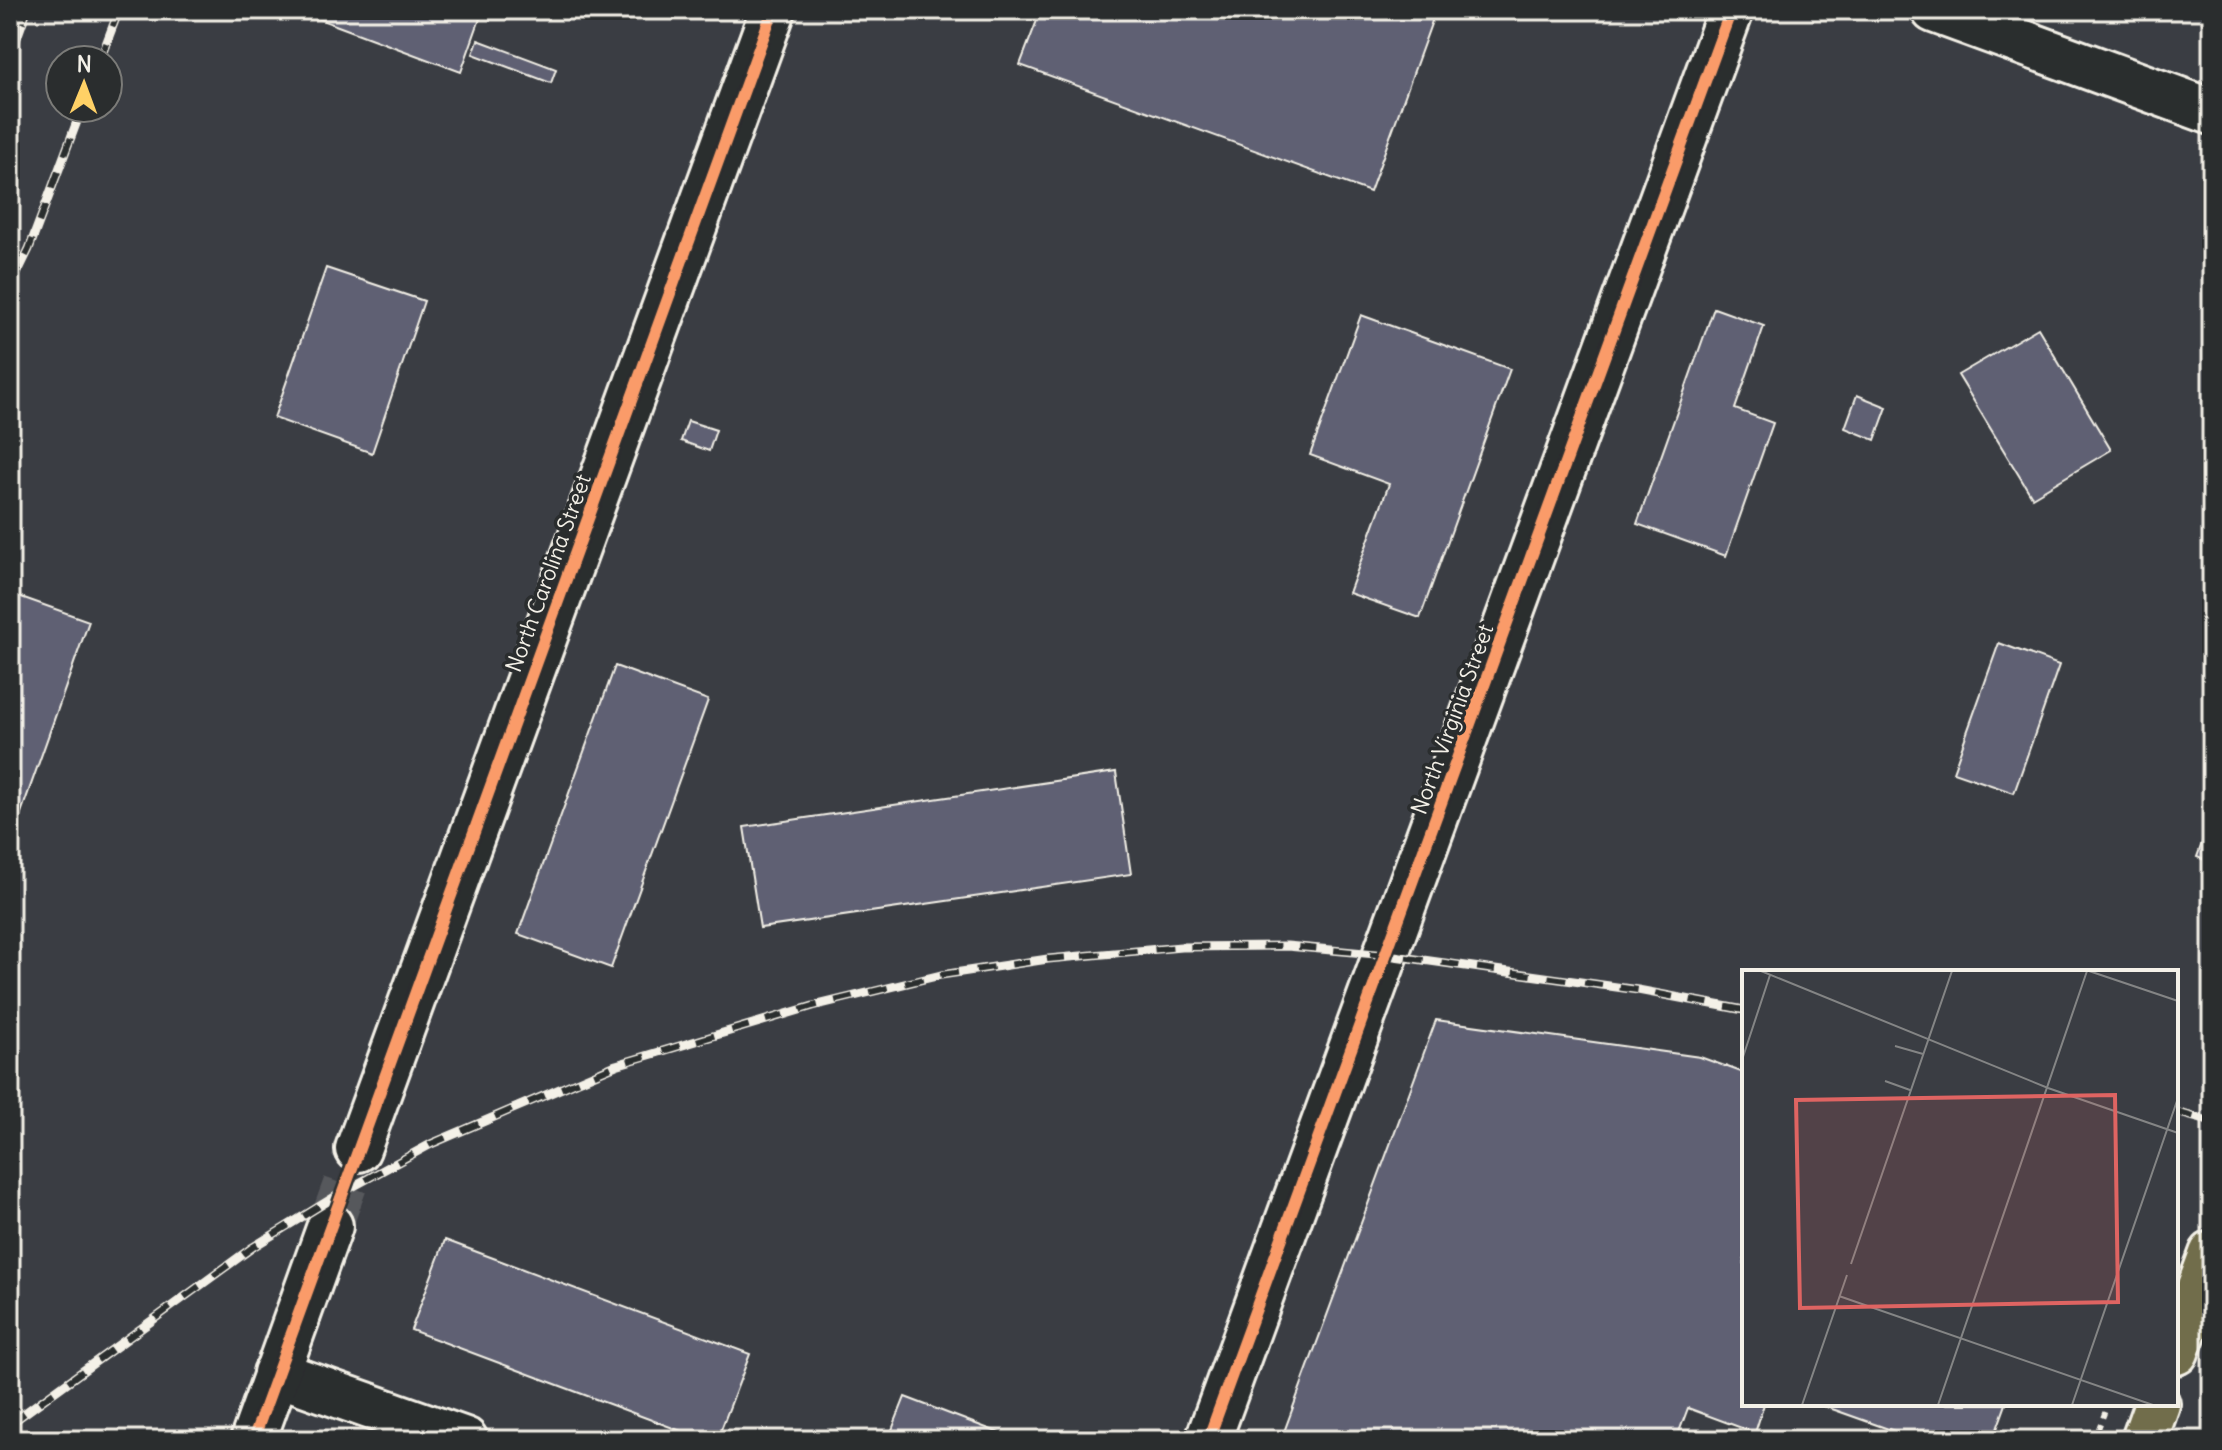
<svg xmlns="http://www.w3.org/2000/svg" width="2222" height="1450" font-family="Delius,sans-serif">
  <style>
    .building { fill: #5f6173; stroke: #f4f1e8; stroke-width: 2 }
    .lines { fill: none; stroke-linecap: round; stroke-linejoin: round }
    .minor-tunnel { stroke: #56585c; stroke-width: 44; stroke-dasharray: 44 22; stroke-linecap: butt }
    .minor-casing { stroke: #f4f1e8; stroke-width: 50 }
    .major-casing { stroke: #f4f1e8; stroke-width: 50 }
    .path { stroke: #f4f1e8; stroke-width: 5; stroke-dasharray: 6 6; stroke-linecap: butt }
    .minor { stroke: #2a2d2e; stroke-width: 44 }
    .major { stroke: #716d4b; stroke-width: 44 }
    .rail-casing { stroke: #f4f1e8; stroke-width: 9 }
    .rail { stroke: #2a2d2e; stroke-width: 6; stroke-dasharray: 18; stroke-linecap: butt }
    .cycleway-casing { stroke: #2a2d2e; stroke-width: 17 }
    .cycleway { stroke: #fa9b69; stroke-width: 12 }
    .labels { text-anchor: middle; stroke-width: 7; stroke-linejoin: round; paint-order: stroke }
    .street-label { font-size: 22px; fill: #f4f1e8; stroke: #2a2d2e }
    .inset-road { fill: none; stroke: #848585; stroke-width: 2 }
    .view { fill: #df6462; fill-opacity: 0.15; stroke: #df6462; stroke-width: 4 }
    .inset-edge { fill: none; stroke: #f4f1e8; stroke-width: 4 }
  </style>
  <rect width="100%" height="100%" fill="#3a3d43"/>
  <filter id="ink" filterUnits="userSpaceOnUse"><feTurbulence type="fractalNoise" baseFrequency=".0125" numOctaves="2"/><feDisplacementMap in="SourceGraphic" scale="16" xChannelSelector="R" yChannelSelector="G"/><feConvolveMatrix kernelMatrix="1 2 1 2 8 2 1 2 1" color-interpolation-filters="sRGB"/></filter>
  <g filter="url(#ink)">
    <g class="building">
      <path d="M295,10H483L461,72Z"/>
      <path d="M1041,10H1436L1370,192L1020,65Z"/>
      <path d="M478,40L556,69L551,83L473,54Z"/>
      <path d="M326,268L424,301L372,453L274,418Z"/>
      <path d="M1714,308L1764,326L1735,409L1773,423L1726,556L1637,524Z"/>
      <path d="M1361,315L1510,369L1420,618L1349,593L1389,484L1310,455Z"/>
      <path d="M2038,328L2111,450L2032,497L1958,375Z"/>
      <path d="M1857,395L1887,407L1875,440L1845,428Z"/>
      <path d="M688,421L716,430L709,451L681,441Z"/>
      <path d="M10,593L89,621L15,830L10,829Z"/>
      <path d="M1999,643L2059,665L2014,793L1953,772Z"/>
      <path d="M615,666L708,700L611,968L518,934Z"/>
      <path d="M1116,772L1131,874L760,928L744,827Z"/>
      <path d="M2212,816V863L2197,857Z"/>
      <path d="M1436,1020L1700,1057L1744,1073V1404H1764L1755,1433L1688,1408L1676,1440H1281Z"/>
      <path d="M445,1240L750,1354L717,1440H705L411,1330Z"/>
      <path d="M905,1397L1018,1440H888Z"/>
      <path d="M1818,1404H2006L1993,1440H1907L1908,1436Z"/>
    </g>
    <g class="lines">
      <path class="minor-tunnel" d="M330,1226L358,1149"/>
      <g class="minor-casing">
        <g id="minor">
          <path d="M1934,10L2212,112"/>
          <path d="M358,1149L773,10"/>
          <path d="M276,1373L465,1440"/>
          <path d="M253,1440L330,1226"/>
          <path d="M1208,1440L1731,10"/>
        </g>
      </g>
      <g class="major-casing">
        <g id="major">
          <path d="M2176,1352L2212,1254"/>
          <path d="M2144,1440L2157,1404"/>
        </g>
      </g>
      <path class="path" d="M2094,1440L2108,1404"/>
      <use href="#minor" class="minor"/>
      <use href="#major" class="major"/>
      <g class="rail-casing">
        <g id="rail">
          <path d="M10,57L27,10"/>
          <path d="M100,60L119,10"/>
          <path d="M10,288L29,249L82,108"/>
          <path d="M2176,1112L2212,1122"/>
          <path d="M10,1424L253,1247L341,1193L431,1144L616,1065L813,1006L941,975L1048,959L1181,947L1287,946L1387,955L1638,990L1744,1010"/>
        </g>
      </g>
      <use href="#rail" class="rail"/>
      <g class="cycleway-casing">
        <g id="cycleway">
          <path d="M253,1440L773,10"/>
          <path d="M1208,1440L1731,10"/>
        </g>
      </g>
      <use href="#cycleway" class="cycleway"/>
    </g>
  </g>
  <g class="labels">
    <g class="street-label">
      <text transform="translate(548 573) rotate(-70)" y="8">North Carolina Street</text>
      <text transform="translate(1452 719) rotate(-70)" y="8">North Virginia Street</text>
    </g>
  </g>
  <g transform="translate(1742 970)">
    <rect width="436" height="436" fill="#3a3d43"/>
    <path class="inset-road" d="M19,1L306,118L436,163M347,1L436,31M153,76L181,84M0,90L28,5M143,111L168,120M109,294L210,1M97,326L411,435M60,435L105,305M196,435L345,1M330,435L436,128"/>
    <path class="view" d="M373,125L376,332L58,338L54,130Z"/>
    <rect width="436" height="436" class="inset-edge"/>
  </g>
  <rect width="2222" height="1450" fill="none" stroke="#2a2d2e" stroke-width="40"/>
  <rect x="20" y="20" width="2182" height="1410" fill="none" stroke="#f4f1e8" stroke-width="3" filter="url(#ink)"/>
  <g transform="translate(84 84) rotate(1)"><circle r="38" fill="#2a2d2e" stroke="#7b7b78" stroke-width="2"/>
  <path d="M0-6L14 30L0 20L-14 30Z" fill="#ffd166"/>
  <text y="-12" font-size="22" font-weight="bold" text-anchor="middle" fill="#f4f1e8">N</text>
  </g>
</svg>
